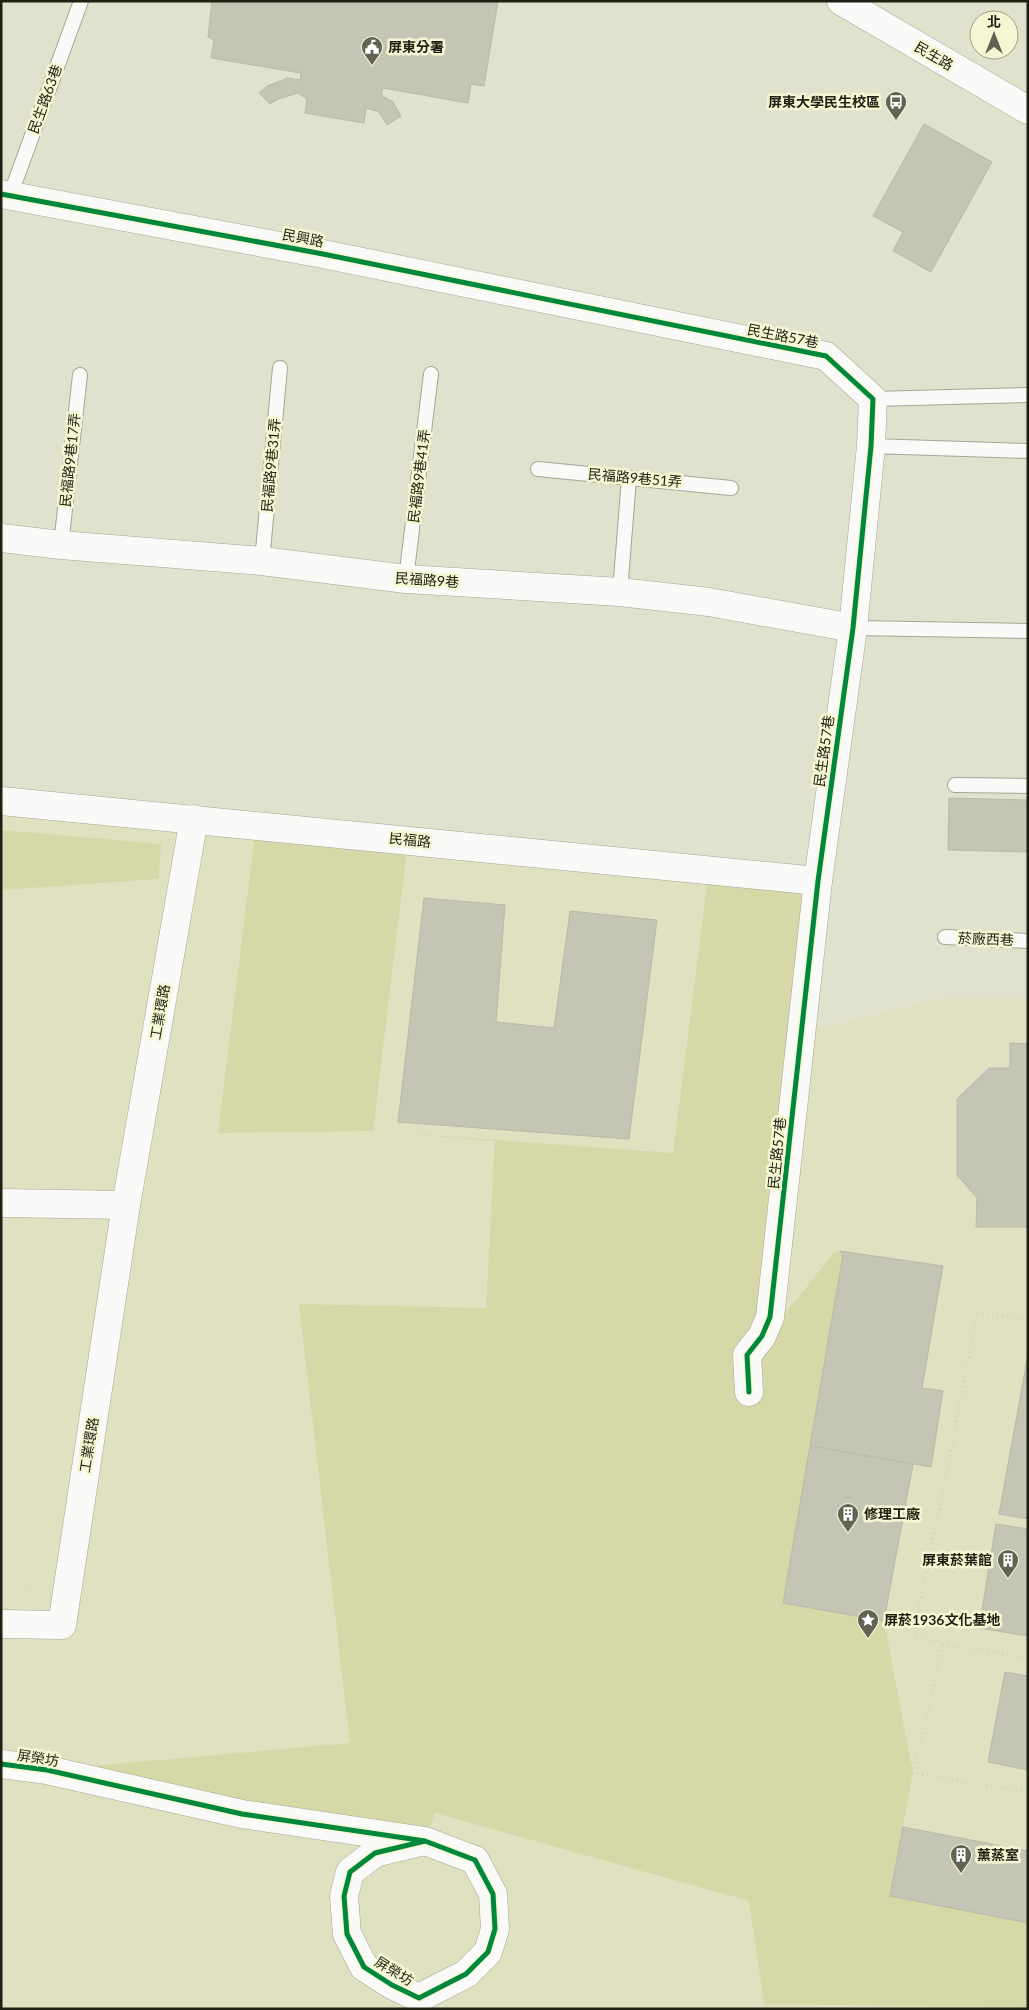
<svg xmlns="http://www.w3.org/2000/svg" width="1029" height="2010" font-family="Lato,'Noto Sans TC',sans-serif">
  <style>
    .built { fill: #e0e1c1 }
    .green { fill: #d7d8a8 }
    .building { fill: #c4c5b5; stroke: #b8b9a9 }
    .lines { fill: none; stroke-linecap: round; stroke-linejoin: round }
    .lane-casing { stroke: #a4a696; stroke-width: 16 }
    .street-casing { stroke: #a4a696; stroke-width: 29 }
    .secondary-casing { stroke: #a4a696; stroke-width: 29 }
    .path { stroke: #d2d2cc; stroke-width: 3; stroke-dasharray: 1 4; stroke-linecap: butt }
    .lane { stroke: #fafbf8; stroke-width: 14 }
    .street { stroke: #fafbf8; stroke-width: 28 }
    .secondary { stroke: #fafbf8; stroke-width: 28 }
    .cycleway-casing { stroke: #f5f7d3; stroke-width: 8 }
    .cycleway { stroke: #00873e; stroke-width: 5 }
    .labels { text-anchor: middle; stroke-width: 5; stroke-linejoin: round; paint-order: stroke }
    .poi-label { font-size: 14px; font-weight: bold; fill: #1f1f12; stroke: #f5f7d3; text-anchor: start }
    .street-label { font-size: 14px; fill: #1f1f12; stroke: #f5f7d3 }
  </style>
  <rect width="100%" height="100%" fill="#e1e2ce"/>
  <path class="built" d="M1,790L800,888L801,1033L941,998H1028V2009H1Z"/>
  <g class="green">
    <path d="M256,825L408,840L373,1131L673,1153L709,870L818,881L760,1340L795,1302L834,1252L840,1251L843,1255L783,1603L884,1621L913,1773L890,1896L1028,1923V2008L764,2004L749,1901L435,1813L425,1841L47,1770L350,1743L299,1304L486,1308L495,1141L373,1131L218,1133Z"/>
    <path d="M1,830L161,844L159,879L1,890Z"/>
  </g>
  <g class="building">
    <path d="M212,1H498L484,86L471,84L468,103L383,88L381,95L393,102L401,116L387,125L379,112L366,108L364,123L305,113L307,99L298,93L278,99L270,104L259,93L267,86L288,78L300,80L301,73L211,58L214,40L208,37Z"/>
    <path d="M924,124L992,162L931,272L893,251L903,232L873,216Z"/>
    <path d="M949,798L1028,800V852L948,850Z"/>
    <path d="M424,898L505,905L496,1022L554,1028L570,911L657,920L629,1139L398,1122Z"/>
    <path d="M1010,1043L1028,1044V1227H976L977,1198L957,1175V1099L989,1068H1010Z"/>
    <path d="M840,1251L943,1266L922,1388L943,1391L931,1467L810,1446L843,1255Z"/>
    <path d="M1028,1354V1519L999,1514Z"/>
    <path d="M810,1446L913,1464L884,1621L783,1603Z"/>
    <path d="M996,1524L1028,1529V1636L979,1628Z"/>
    <path d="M1005,1672L1028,1676V1770L988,1762Z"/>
    <path d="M903,1827L1028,1851V1923L890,1896Z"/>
  </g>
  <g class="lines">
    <g class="lane-casing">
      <g id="lane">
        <path d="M10,196L81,1"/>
        <path d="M873,399L1028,395"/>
        <path d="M871,446L1028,451"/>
        <path d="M538,469L731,488"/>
        <path d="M61,545L80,375"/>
        <path d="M262,561L280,368"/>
        <path d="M406,579L431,374"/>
        <path d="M620,592L629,478"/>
        <path d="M853,628L1028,631"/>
        <path d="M955,785L1028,786"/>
        <path d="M945,937L1028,941"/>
      </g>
    </g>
    <g class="street-casing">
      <g id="street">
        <path d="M1,194L323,254L826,356L873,399L871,446L853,628L818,881L770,1317L762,1336L747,1355L749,1392"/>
        <path d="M1,538L61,545L262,561L406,579L620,592L709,602L853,628"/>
        <path d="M1,801L818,881"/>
        <path d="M1,1203L126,1205"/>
        <path d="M1,1624L62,1625L126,1205L194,819"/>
        <path d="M1,1764L47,1770L242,1814L425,1841L475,1860L493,1894L495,1929L488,1952L466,1974L419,1998L392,1985L364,1967L347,1934L344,1896L350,1872L375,1853L425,1841"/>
      </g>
    </g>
    <g class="secondary-casing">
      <path id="secondary" d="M841,1L1028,110"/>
    </g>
    <g class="path">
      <path d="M1028,1319L978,1313L914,1634L943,1644L913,1773L1028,1792"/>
      <path d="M21,1591L36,1584"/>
      <path d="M943,1644L1028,1658"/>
    </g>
    <use href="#lane" class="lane"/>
    <use href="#street" class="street"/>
    <use href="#secondary" class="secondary"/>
    <g class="cycleway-casing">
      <g id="cycleway">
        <path d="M1,194L323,254L826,356L873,399L871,446L853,628L818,881L770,1317L762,1336L747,1355L749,1392"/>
        <path d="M1,1764L47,1770L242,1814L425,1841L475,1860L493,1894L495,1929L488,1952L466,1974L419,1998L392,1985L364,1967L347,1934L344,1896L350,1872L375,1853L425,1841"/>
      </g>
    </g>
    <use href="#cycleway" class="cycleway"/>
  </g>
  <defs>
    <g id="civic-pin" transform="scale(1.125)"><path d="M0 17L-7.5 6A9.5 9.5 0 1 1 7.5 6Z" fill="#636354" stroke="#f5f7d3"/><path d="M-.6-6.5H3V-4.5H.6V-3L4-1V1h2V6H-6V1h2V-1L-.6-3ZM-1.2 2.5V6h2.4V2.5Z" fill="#fff"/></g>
    <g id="bus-pin" transform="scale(1.125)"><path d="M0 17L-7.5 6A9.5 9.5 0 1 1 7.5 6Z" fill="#636354" stroke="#f5f7d3"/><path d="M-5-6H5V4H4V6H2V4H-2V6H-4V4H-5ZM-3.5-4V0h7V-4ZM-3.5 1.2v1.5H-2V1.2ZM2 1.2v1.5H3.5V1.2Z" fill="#fff"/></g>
    <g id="building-pin" transform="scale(1.125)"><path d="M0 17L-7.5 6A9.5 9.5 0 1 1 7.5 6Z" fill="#636354" stroke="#f5f7d3"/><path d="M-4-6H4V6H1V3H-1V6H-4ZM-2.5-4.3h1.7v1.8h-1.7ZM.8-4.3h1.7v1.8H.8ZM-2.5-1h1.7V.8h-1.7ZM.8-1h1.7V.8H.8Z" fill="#fff"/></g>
    <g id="sight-pin" transform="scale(1.125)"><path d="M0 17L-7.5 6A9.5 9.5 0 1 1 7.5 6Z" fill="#636354" stroke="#f5f7d3"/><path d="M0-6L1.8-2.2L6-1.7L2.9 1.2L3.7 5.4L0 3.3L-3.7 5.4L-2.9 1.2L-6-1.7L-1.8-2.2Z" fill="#fff"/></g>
  </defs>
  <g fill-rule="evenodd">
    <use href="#civic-pin" x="372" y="47"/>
    <use href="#bus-pin" x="896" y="102"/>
    <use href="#building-pin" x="848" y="1514"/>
    <use href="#building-pin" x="1008" y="1560"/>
    <use href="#sight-pin" x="868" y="1620"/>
    <use href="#building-pin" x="961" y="1855"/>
  </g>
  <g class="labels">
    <g class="poi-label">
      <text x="388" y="52">屏東分署</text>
      <text x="880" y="107" text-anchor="end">屏東大學民生校區</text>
      <text x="864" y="1519">修理工廠</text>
      <text x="992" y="1565" text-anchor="end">屏東菸葉館</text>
      <text x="884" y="1625">屏菸1936文化基地</text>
      <text x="977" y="1860">薰蒸室</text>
    </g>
    <g class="street-label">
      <text transform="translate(934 56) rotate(30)" y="5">民生路</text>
      <text transform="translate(45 99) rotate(-70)" y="5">民生路63巷</text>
      <text transform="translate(303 238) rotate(11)" y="5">民興路</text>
      <text transform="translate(783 336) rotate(11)" y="5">民生路57巷</text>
      <text transform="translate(70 460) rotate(-84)" y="5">民福路9巷17弄</text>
      <text transform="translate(271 465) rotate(-85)" y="5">民福路9巷31弄</text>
      <text transform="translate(419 476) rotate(-83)" y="5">民福路9巷41弄</text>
      <text transform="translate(635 478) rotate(5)" y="5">民福路9巷51弄</text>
      <text transform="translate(427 580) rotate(4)" y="5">民福路9巷</text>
      <text transform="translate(824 751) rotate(-82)" y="5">民生路57巷</text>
      <text transform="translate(410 840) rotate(6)" y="5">民福路</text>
      <text transform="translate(986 939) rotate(2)" y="5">菸廠西巷</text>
      <text transform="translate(160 1012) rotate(-80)" y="5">工業環路</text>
      <text transform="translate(777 1153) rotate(-84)" y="5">民生路57巷</text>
      <text transform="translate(89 1445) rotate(-81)" y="5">工業環路</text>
      <text transform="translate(38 1758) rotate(9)" y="5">屏榮坊</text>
      <text transform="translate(394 1971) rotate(31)" y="5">屏榮坊</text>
    </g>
  </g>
  <rect width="1029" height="2010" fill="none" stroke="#1f1f12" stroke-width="5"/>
  <g transform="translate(994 35)"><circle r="24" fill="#f5f7d3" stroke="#9fa186"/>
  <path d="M0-4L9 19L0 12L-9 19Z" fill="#636354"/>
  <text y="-8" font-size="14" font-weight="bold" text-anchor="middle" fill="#1f1f12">北</text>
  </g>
</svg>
